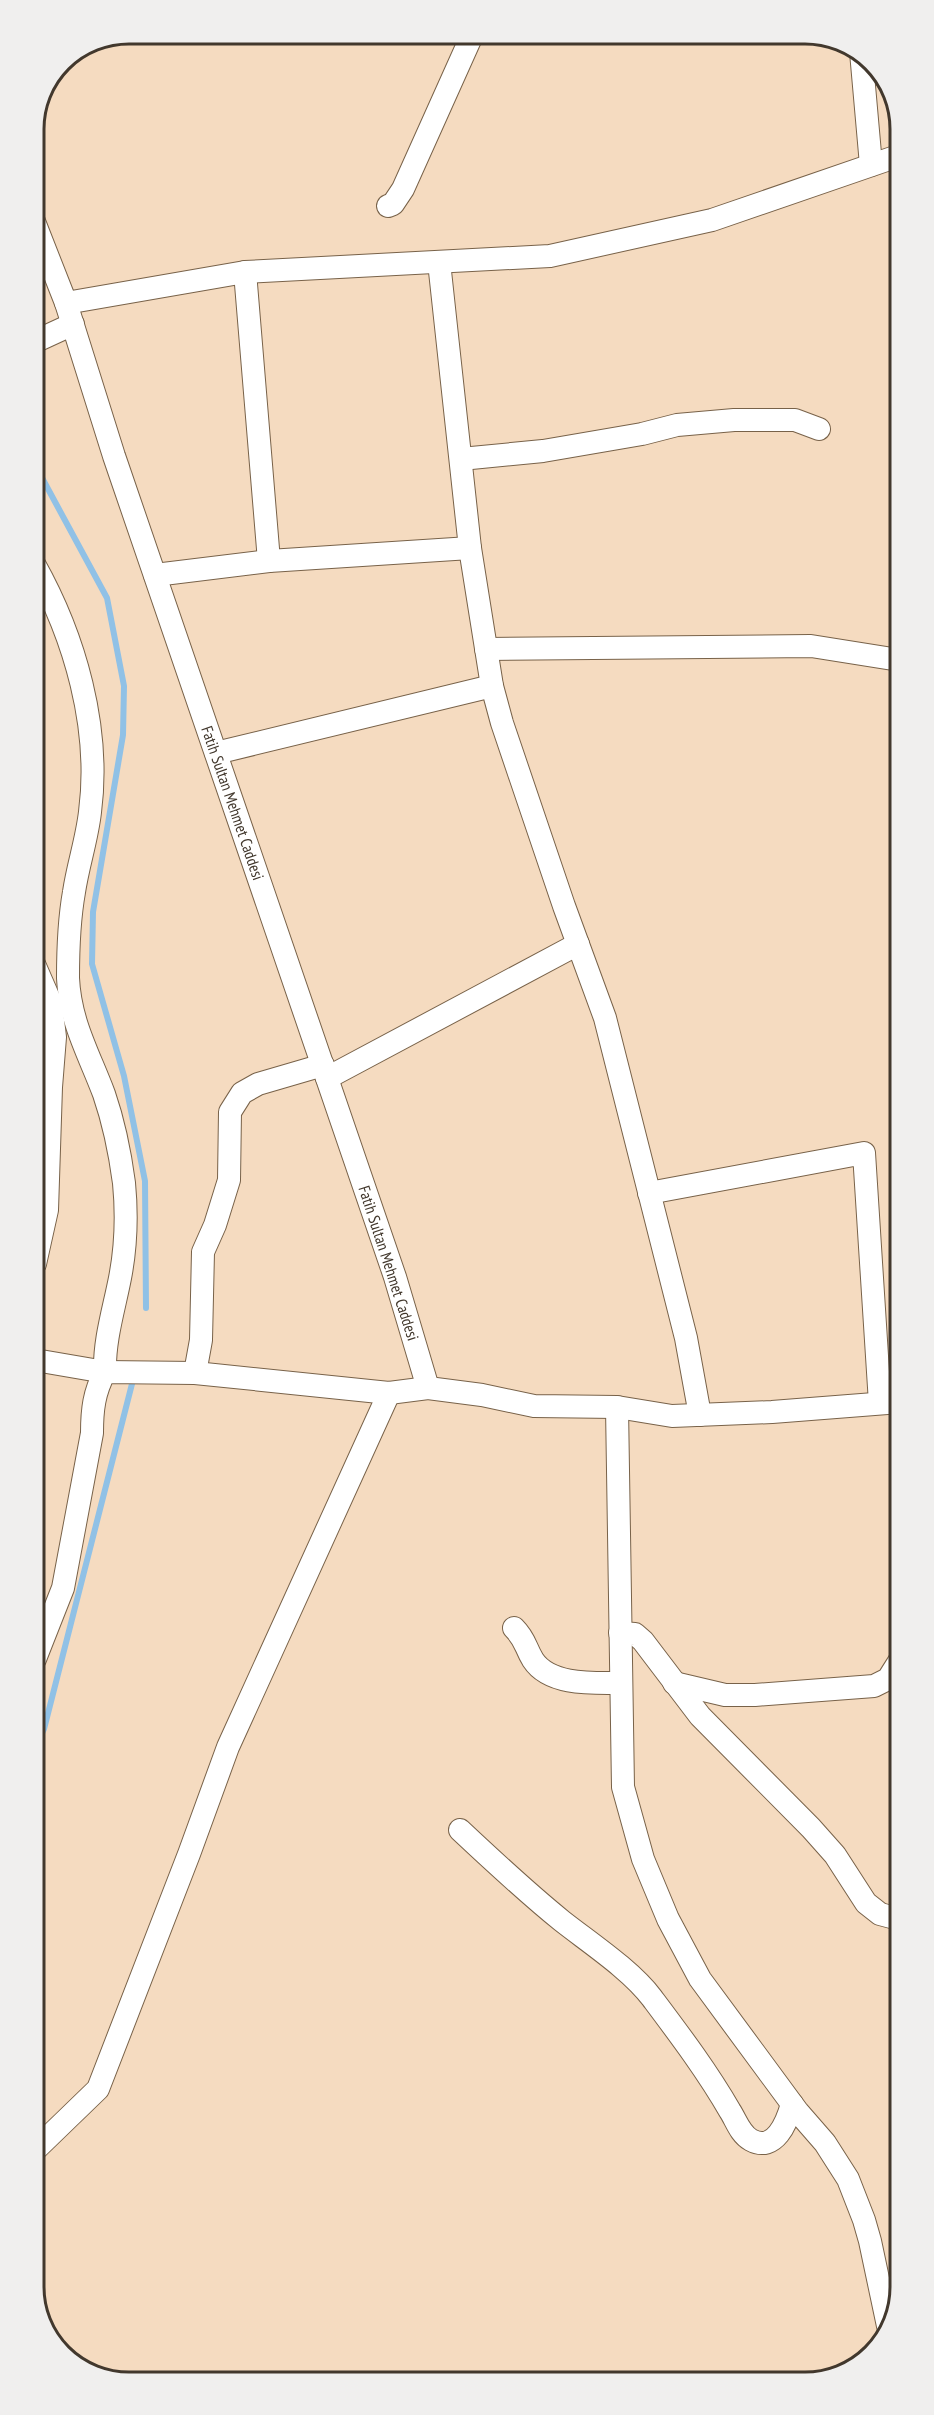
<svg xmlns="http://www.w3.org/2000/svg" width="934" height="2415" font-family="'PT Sans Narrow',sans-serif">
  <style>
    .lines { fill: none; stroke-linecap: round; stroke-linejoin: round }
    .stream { stroke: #90c1e6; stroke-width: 6 }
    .minor-casing { stroke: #786249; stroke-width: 24 }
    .minor { stroke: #fff; stroke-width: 22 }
    .labels { text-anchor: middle; stroke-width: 6; stroke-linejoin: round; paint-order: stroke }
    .street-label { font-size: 16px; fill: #42382d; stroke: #fff }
    .rim { fill: none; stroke: #42382d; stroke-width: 3 }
  </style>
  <rect width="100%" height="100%" fill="#f5dbc0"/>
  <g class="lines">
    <g class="stream">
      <path d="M34,463L107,598L124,686L123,735L93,912L92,964L124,1076L145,1181L146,1308"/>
      <path d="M36,1746L44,1729L134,1376"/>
    </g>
    <g class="minor-casing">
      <g id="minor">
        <path d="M179,33H197"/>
        <path d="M861,52L871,165"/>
        <path d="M388,206L393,204L403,189L473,33"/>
        <path d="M33,219L66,303L114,456L395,1277L428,1388"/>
        <path d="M439,262L470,548L492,686L502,723L564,906L605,1018L686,1338L700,1415"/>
        <path d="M245,272L269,561"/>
        <path d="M66,303L245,272L550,256L712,220L898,156"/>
        <path d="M34,342L73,324"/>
        <path d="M461,459L543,451L642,434L677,425L734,420H795L819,429"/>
        <path d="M34,564C75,637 101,728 90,812C87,839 78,865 74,892C69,920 68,950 68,978C70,1022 89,1054 104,1094C114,1123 120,1153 124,1183C127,1214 126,1247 120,1278C114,1309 104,1340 105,1372L35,1360"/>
        <path d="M155,575L269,561L470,548"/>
        <path d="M486,649L811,646L899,660"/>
        <path d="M216,753L492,686"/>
        <path d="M34,964L51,1003L55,1037L51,1087L47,1210L35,1264"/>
        <path d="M327,1078L578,944"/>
        <path d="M649,1193L864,1153L880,1403"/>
        <path d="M195,1373L201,1340L203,1252L215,1225L229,1180L230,1112L242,1093L258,1084L323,1065"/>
        <path d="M617,1407L623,1787L643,1859L668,1919L700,1979L798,2112L825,2143L848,2179L864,2220L870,2241L888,2326"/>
        <path d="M514,1628C526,1640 525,1647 533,1660C550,1686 594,1683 621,1683"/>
        <path d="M620,1633L635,1634L643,1641L700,1716L811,1828L835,1855L866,1903L880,1914L895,1918L900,1914"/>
        <path d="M35,1659L63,1588L92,1433C92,1410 94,1392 105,1372L195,1373L389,1393L428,1388L482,1395L534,1406L617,1407L672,1416L772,1412L900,1402"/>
        <path d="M674,1683L725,1695H755L874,1686L888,1679L900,1660"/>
        <path d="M460,1830C493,1861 526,1892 562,1921C590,1943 631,1970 652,1998C679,2034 707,2071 730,2111C736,2120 740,2134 751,2140C775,2153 787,2122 792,2104"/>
        <path d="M36,2149L98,2089L189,1854L228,1747L389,1393"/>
      </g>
    </g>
    <use href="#minor" class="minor"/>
  </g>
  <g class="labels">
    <g class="street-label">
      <text transform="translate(233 803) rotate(71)" y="6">Fatih Sultan Mehmet Caddesi</text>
      <text transform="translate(389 1263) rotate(72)" y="6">Fatih Sultan Mehmet Caddesi</text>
    </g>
  </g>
  <path d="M0 0H934V2415H0ZM129 44H805A85 85 0 0 1 890 129V2287A85 85 0 0 1 805 2372H129A85 85 0 0 1 44 2287V129A85 85 0 0 1 129 44Z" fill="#f0efee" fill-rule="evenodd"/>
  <path class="rim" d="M129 44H805A85 85 0 0 1 890 129V2287A85 85 0 0 1 805 2372H129A85 85 0 0 1 44 2287V129A85 85 0 0 1 129 44Z"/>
</svg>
